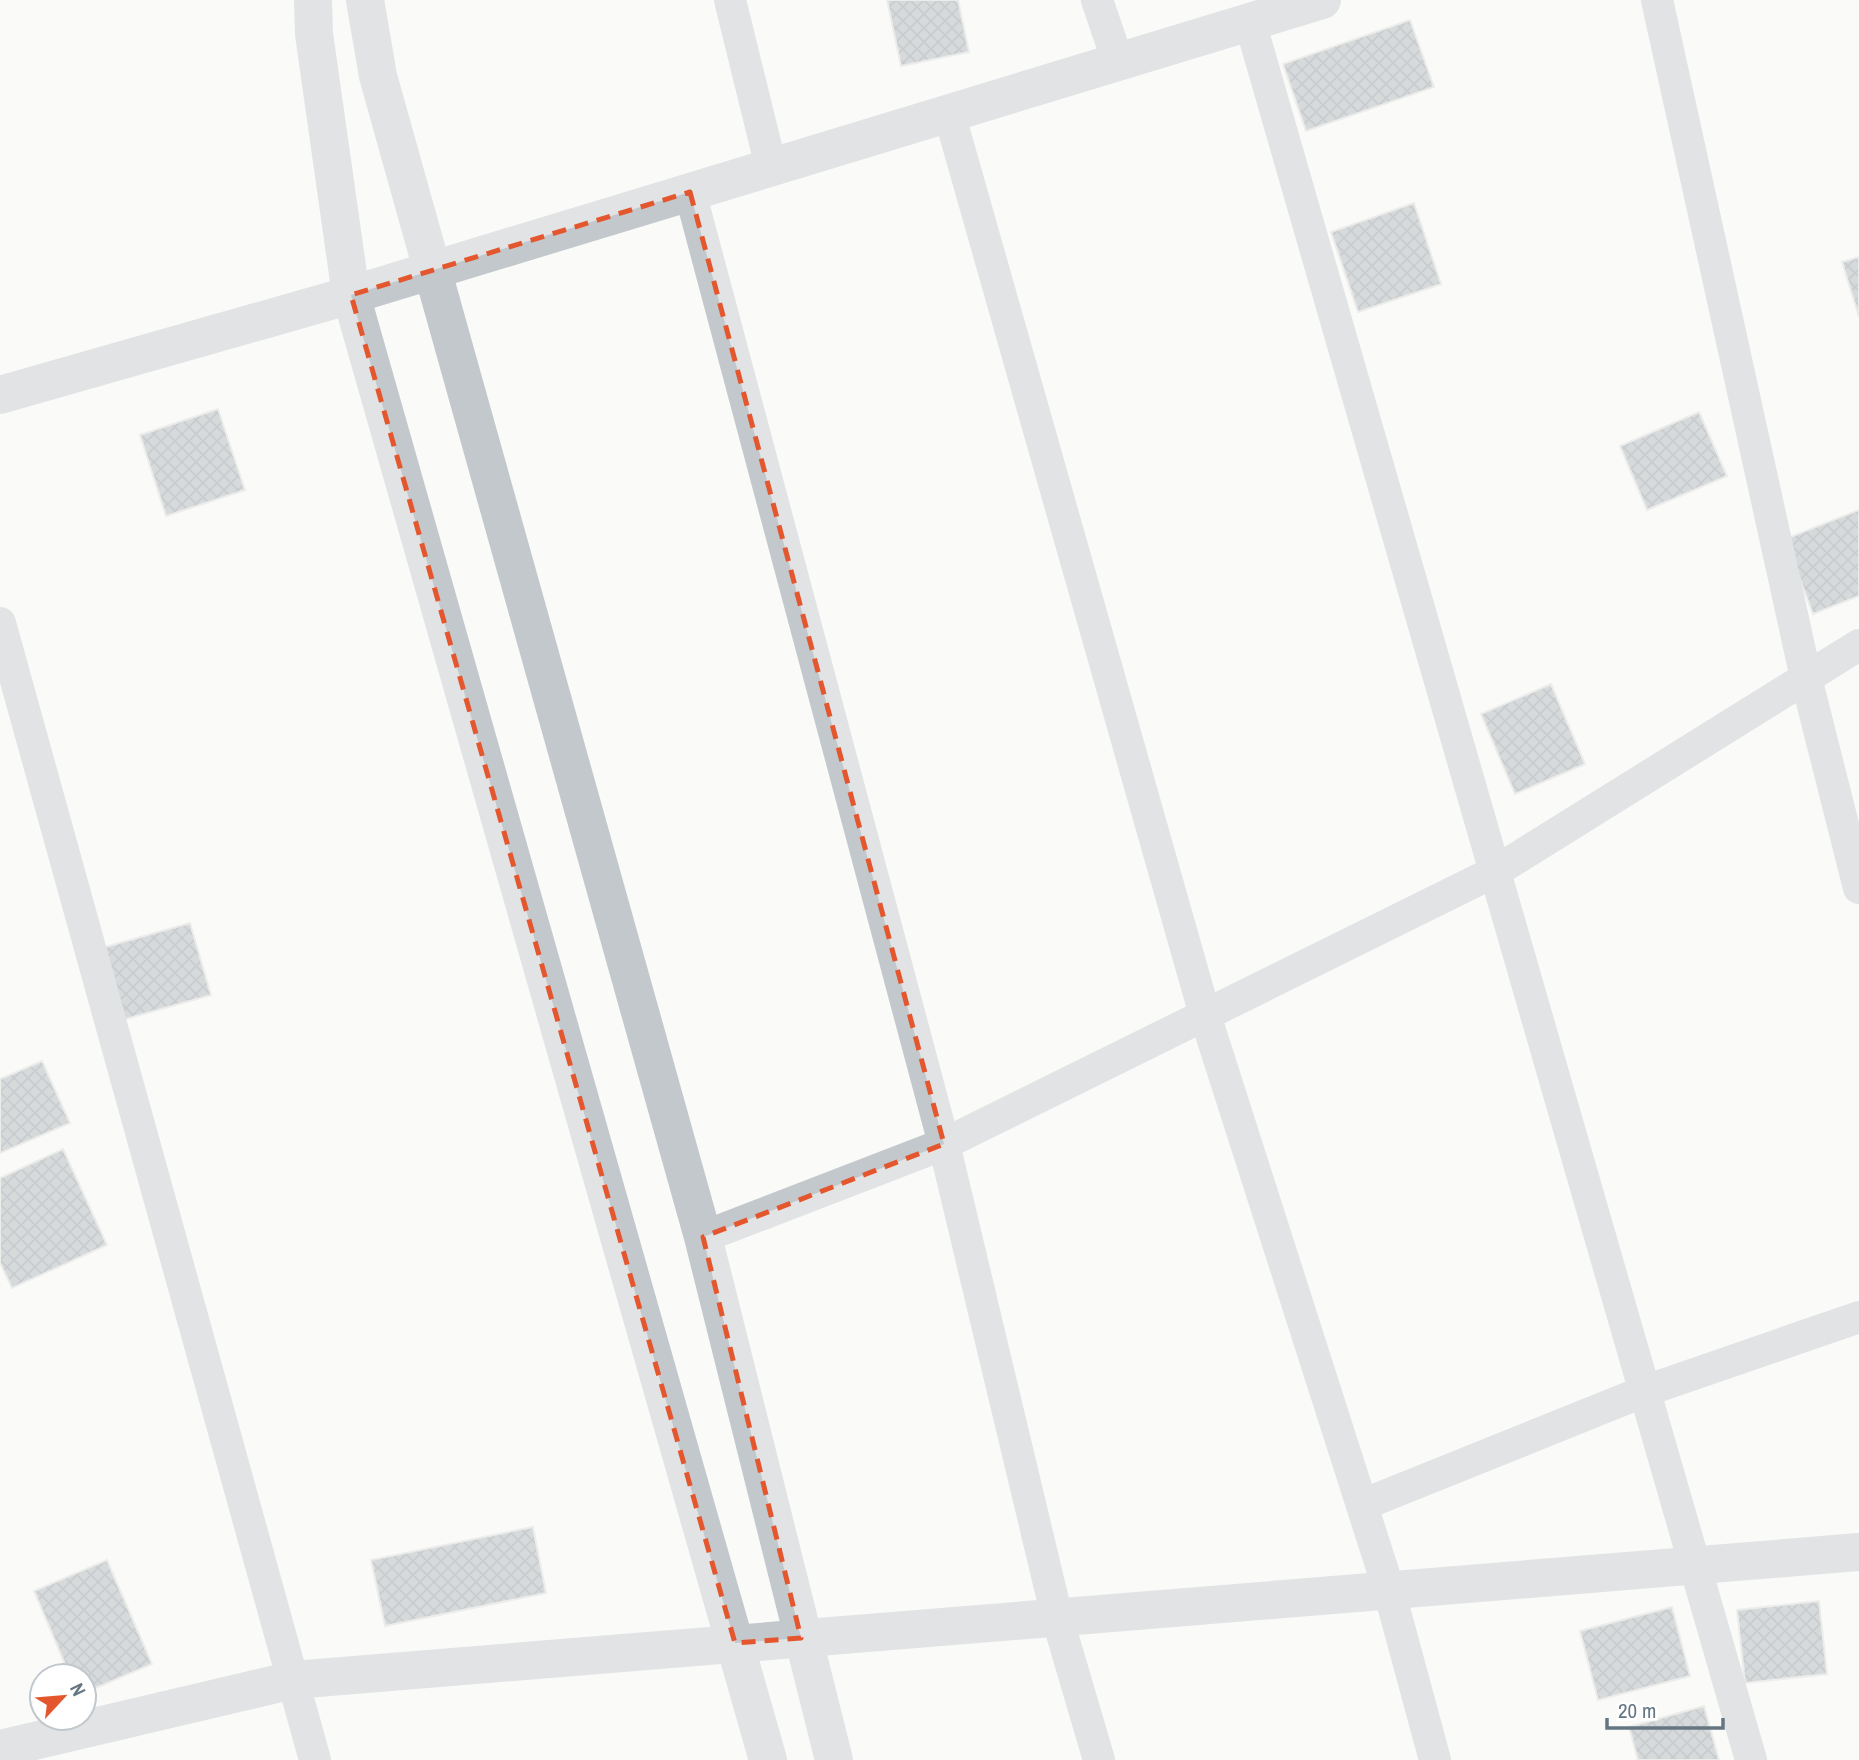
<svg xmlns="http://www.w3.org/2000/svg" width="1859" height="1760" font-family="'Archivo Narrow',sans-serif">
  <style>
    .building { fill: url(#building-cross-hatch); stroke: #dcdcda; stroke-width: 2 }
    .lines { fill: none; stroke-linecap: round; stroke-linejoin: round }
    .minor { stroke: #c3c8cc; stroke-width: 32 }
    .tertiary { stroke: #c3c8cc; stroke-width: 38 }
    .marked { fill: none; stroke: #e4572e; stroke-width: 5; stroke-dasharray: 14 9; stroke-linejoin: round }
  </style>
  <defs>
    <pattern id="building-cross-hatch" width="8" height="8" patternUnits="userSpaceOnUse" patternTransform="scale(1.75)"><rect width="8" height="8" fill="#aab3b9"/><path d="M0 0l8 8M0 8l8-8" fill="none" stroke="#8e969c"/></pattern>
  </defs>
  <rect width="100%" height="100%" fill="#fafaf8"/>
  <g class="building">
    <path d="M887,0H958L969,52L901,66Z"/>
    <path d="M1410,20L1434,87L1306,131L1283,64Z"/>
    <path d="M1414,203L1441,284L1358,312L1331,232Z"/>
    <path d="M1859,257V317L1842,262Z"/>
    <path d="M218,409L245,490L166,516L140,435Z"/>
    <path d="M1699,412L1727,476L1647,510L1620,446Z"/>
    <path d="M1859,510V596L1813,614L1785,539Z"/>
    <path d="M1551,684L1585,764L1515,794L1481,714Z"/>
    <path d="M190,923L211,995L122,1020L102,948Z"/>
    <path d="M42,1061L70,1123L0,1153V1079Z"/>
    <path d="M63,1149L107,1245L12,1288L0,1263V1178Z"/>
    <path d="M533,1527L546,1593L385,1626L371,1560Z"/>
    <path d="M107,1560L152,1664L84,1693V1676H70L34,1591Z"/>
    <path d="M1819,1601L1827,1674L1745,1683L1737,1610Z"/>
    <path d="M1672,1607L1690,1676L1598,1700L1580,1631Z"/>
    <path d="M1704,1706L1719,1760H1638L1629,1727Z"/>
  </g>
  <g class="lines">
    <g class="minor">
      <path d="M730,0L771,167"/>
      <path d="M1097,0L1118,62"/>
      <path d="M1657,0L1806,678L1859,888"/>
      <path d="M1250,22L1751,1760"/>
      <path d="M949,113L1205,1015L1389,1590L1435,1760"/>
      <path d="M690,192L944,1144L1057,1617L1099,1760"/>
      <path d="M0,623L315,1760"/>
      <path d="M703,1237L944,1144L1496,871L1859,645"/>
      <path d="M1362,1505L1645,1391L1859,1317"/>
    </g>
    <g class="tertiary">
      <path d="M313,0L314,34L351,295L768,1760"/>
      <path d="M365,0L378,76L703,1237L834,1760"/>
      <path d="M0,395L351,295L1322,0"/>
      <path d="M0,1749L293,1680L1859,1552"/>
    </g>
  </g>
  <path d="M0 0H1859V1760H0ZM690,192L944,1144L703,1237L801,1638L735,1643L351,295Z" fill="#fafaf8" fill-opacity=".55" fill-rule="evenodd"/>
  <path class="marked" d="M690,192L944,1144L703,1237L801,1638L735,1643L351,295Z"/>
  <g transform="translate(63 1697) rotate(64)"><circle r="33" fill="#ffffff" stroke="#c1c8cd" stroke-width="2"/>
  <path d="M0-5L12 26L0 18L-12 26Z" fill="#e4572e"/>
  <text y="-10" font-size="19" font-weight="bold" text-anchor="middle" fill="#657683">N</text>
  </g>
  <path d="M1607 1718v10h116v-10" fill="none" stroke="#657683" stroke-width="3.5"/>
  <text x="1618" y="1718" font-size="21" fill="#657683" stroke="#ffffff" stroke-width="5" paint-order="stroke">20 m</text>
</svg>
